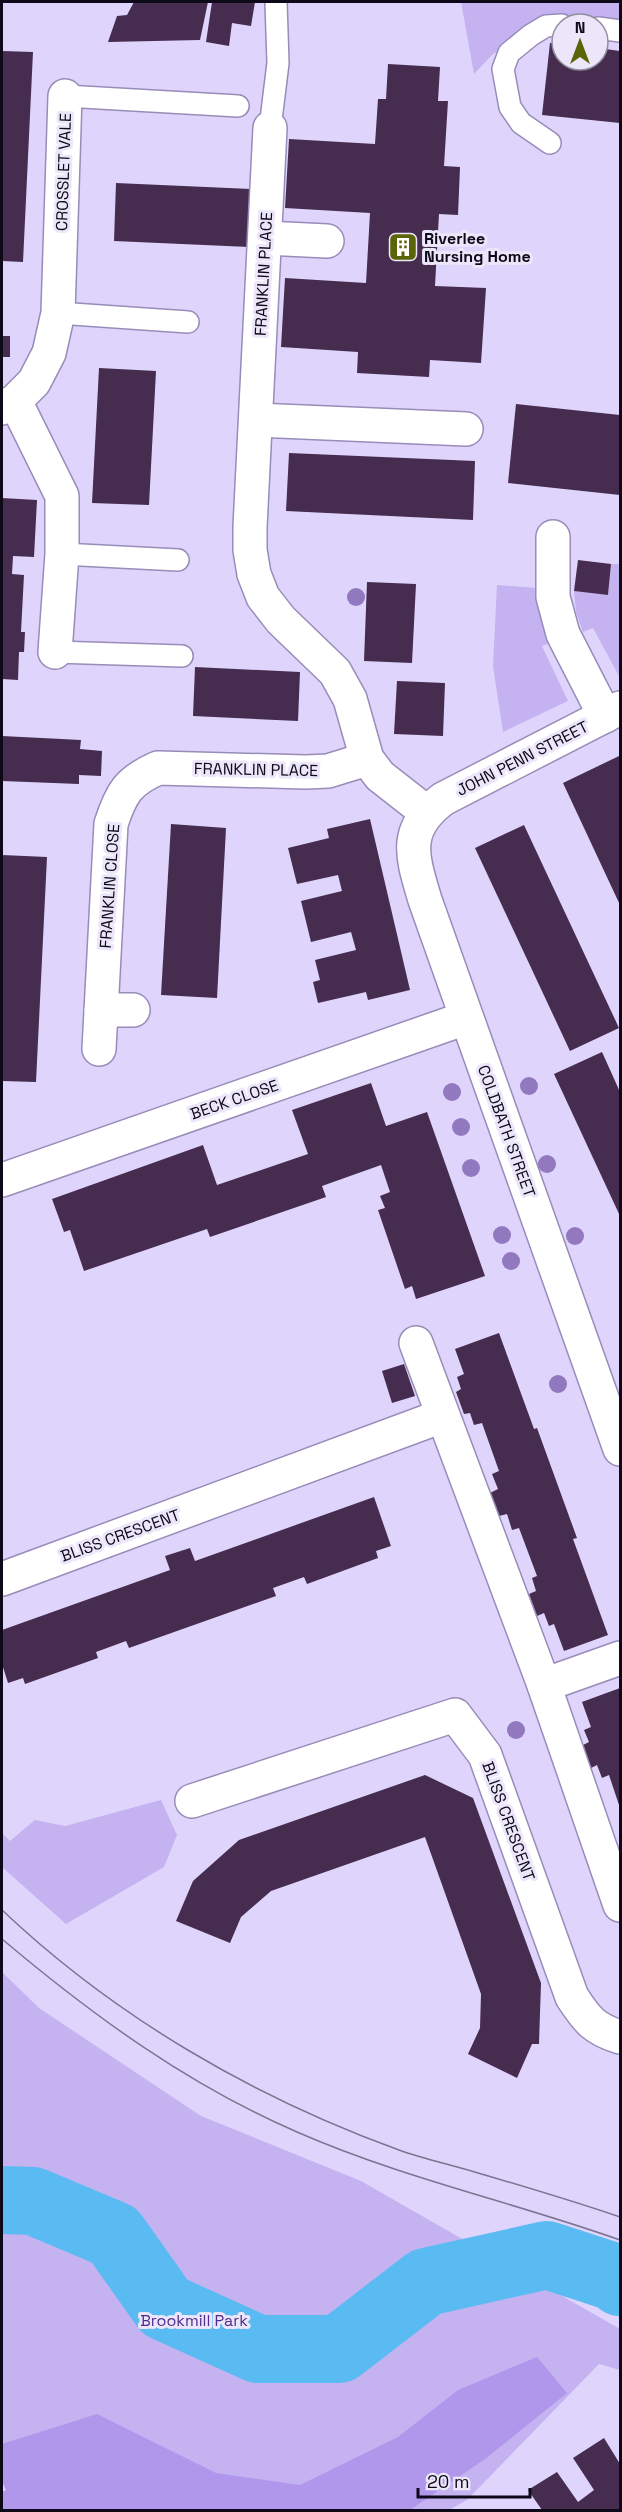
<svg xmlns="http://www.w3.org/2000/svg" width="622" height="2512" font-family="'Space Grotesk',sans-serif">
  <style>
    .green { fill: #c4b2f1 }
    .forest { fill: #b097eb }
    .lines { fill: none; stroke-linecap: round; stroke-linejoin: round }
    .river { stroke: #5abbf3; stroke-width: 68 }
    .building { fill: #462c4e }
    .service-casing { stroke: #988cb8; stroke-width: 24 }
    .minor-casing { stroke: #988cb8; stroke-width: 36 }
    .service { stroke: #fff; stroke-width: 21 }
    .minor { stroke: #fff; stroke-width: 33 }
    .tram { stroke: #7c7490; stroke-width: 1.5 }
    .tree { fill: #9178bf }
    .labels { text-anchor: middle; stroke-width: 6; stroke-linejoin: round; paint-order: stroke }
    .street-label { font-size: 16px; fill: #0e0918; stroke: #ebe6f9 }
    .poi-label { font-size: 16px; font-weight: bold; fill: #0e0918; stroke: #ebe6f9; text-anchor: start }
    .park-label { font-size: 16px; fill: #522c8d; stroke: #ebe6f9 }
  </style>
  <rect width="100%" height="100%" fill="#dfd5fc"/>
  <g class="green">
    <path d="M461,2H620V21L550,14L492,55L474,74Z"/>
    <path d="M611,564H620L619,676L593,628L583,632L576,612L574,591L608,595Z"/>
    <path d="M497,585L537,588L543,627L550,643L542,646L568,701L503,732L493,666Z"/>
    <path d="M161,1800L177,1835L164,1867L66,1924L2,1867V1833L10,1841L35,1820L65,1826Z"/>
    <path d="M2,1972L39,2008L201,2116L361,2181L620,2329V2370L599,2364L467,2500L449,2510H2V2492L6,2490L2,2481Z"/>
  </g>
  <path class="forest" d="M537,2357L567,2393L485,2459L410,2510H2V2492L6,2490L2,2481V2444L97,2414L216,2473L300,2485L398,2437L458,2390Z"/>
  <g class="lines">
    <path class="river" d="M2,2200L33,2201L114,2235L165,2307L258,2349H339L426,2282L547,2255L614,2277L620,2282"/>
  </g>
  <g class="building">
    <path d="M134,2H208L200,40L108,42L117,16L127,15Z"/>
    <path d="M212,2H255L251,26L232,23L229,46L206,42Z"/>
    <path d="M550,43L562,44V60H598V48L620,51V123L542,115Z"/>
    <path d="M2,51L33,52L23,262L2,261Z"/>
    <path d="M388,64L440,67L438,101H448L444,166L460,167L458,215L439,214L435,286L486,288L481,363L430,360L429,377L357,373L358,352L281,347L285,278L366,283L370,213L285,208L289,139L375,144L378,99H386Z"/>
    <path d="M116,183L251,189L249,247L114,241Z"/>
    <rect x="2" y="336" width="8" height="21"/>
    <path d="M99,368L156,371L149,505L92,503Z"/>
    <path d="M516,404L620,415V495L508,483Z"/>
    <path d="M289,453L475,461L473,520L286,511Z"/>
    <path d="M2,498L37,500L34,557L13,556L12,574L24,575L21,632H25L24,652H19L18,680L2,679Z"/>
    <path d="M578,560L611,564L608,595L574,591Z"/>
    <path d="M367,582L416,584L412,663L364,661Z"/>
    <path d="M195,667L300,672L298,721L193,716Z"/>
    <path d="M397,681L445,683L443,736L394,734Z"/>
    <path d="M2,736L81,740L80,749L102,751L101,776L79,775V784L2,781Z"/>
    <path d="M619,756L620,759V905L563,783Z"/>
    <path d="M370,819L410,990L368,1000L366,992L318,1003L313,982L320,980L315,960L356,950L351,932L311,942L301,901L342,891L338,875L297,884L288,848L329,838L327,829Z"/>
    <path d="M171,824L226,828L217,998L161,995Z"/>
    <path d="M524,825L619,1028L570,1051L475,848Z"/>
    <path d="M2,855L47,857L36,1082L2,1081Z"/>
    <path d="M602,1052L620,1092V1216L554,1074Z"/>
    <path d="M371,1083L386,1126L427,1112L485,1276L416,1299L412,1286L405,1289L378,1210L385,1208L380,1196L390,1192L381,1165L322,1186L326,1197L210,1237L207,1229L84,1271L70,1230L64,1232L52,1199L203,1145L217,1185L308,1154L292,1110Z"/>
    <path d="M499,1333L534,1429L537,1428L577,1538L573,1539L608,1635L564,1651L554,1624L549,1626L544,1613L537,1616L529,1594L536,1591L532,1578L537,1576L519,1528L512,1530L507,1514L499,1516L490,1493L498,1489L492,1474L499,1471L482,1423L474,1425L470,1413L464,1414L456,1392L461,1389L457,1377L464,1374L455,1349Z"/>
    <path d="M404,1364L415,1396L392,1403L382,1371Z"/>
    <path d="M374,1497L391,1546L376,1551L378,1558L307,1584L304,1577L273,1588L276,1596L129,1648L126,1641L96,1652L98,1658L25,1684L23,1678L8,1683L2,1664V1630L170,1570L165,1556L190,1548L195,1561Z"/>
    <path d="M620,1688V1808L609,1775L602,1778L597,1765L591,1768L583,1745L589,1742L584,1730L591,1727L582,1702Z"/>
    <path d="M425,1775L473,1798L541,1983L539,2044H532L517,2078L468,2054L480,2028L481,1994L425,1837L271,1891L241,1917L230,1943L176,1921L193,1881L239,1840Z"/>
    <path d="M604,2438L620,2464V2510H542L528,2490L557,2472L578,2502L594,2490L573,2458Z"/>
  </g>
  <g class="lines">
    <g class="service-casing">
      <g id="service">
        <path d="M598,28L620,31"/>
        <path d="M65,96L238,106"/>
        <path d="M270,128L278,63L276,2"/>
        <path d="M550,143L521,123L510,107L503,69L509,53L531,35L546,26L562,25"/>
        <path d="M58,313L188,322"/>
        <path d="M62,554L178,560"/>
        <path d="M55,652L182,656"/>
      </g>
    </g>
    <g class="minor-casing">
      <g id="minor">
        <path d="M270,128L250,527V550L254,574L263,597L281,620L335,672L350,699L367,759L380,776L426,812"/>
        <path d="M265,238L327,241"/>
        <path d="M15,401L62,496V554L55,652"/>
        <path d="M2,408L15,401L34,382L49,353L58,313L65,96"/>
        <path d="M256,420L466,429"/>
        <path d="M553,537V597L563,634L605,716"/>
        <path d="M620,708L443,799C402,830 412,856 425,900L620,1449"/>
        <path d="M101,1010H133"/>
        <path d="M99,1049L111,824C121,793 128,781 158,768L306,772L328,771L367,759"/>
        <path d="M2,1180L466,1018"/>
        <path d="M416,1343L544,1685L620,1905"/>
        <path d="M2,1579L442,1416"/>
        <path d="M544,1685L620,1658"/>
        <path d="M192,1801L455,1715L485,1755L572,1997C587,2020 594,2029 620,2037"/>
      </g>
    </g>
    <use href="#service" class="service"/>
    <use href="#minor" class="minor"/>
    <g class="tram">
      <path d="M2,1910C115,2017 253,2097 399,2150C424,2159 452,2165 478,2173C526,2187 573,2201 620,2217"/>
      <path d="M2,1939C92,2015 188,2085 297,2132C402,2178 513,2202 620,2240"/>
    </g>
  </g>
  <g class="tree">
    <circle cx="356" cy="597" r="9"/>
    <circle cx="529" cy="1086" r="9"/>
    <circle cx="452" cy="1092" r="9"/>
    <circle cx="461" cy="1127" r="9"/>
    <circle cx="547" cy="1164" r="9"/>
    <circle cx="471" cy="1168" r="9"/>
    <circle cx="502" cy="1235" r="9"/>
    <circle cx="575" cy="1236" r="9"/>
    <circle cx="511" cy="1261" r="9"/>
    <circle cx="558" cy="1384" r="9"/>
    <circle cx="516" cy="1730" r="9"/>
  </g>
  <defs>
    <g id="building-square" transform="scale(1.5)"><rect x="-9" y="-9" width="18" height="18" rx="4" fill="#5a6508" stroke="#ebe6f9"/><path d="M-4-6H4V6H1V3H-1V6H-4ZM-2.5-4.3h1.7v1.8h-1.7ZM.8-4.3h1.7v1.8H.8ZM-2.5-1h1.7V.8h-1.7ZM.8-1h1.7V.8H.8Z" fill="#fff"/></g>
  </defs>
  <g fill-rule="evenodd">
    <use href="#building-square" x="403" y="247"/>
  </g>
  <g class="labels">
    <g class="street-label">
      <text transform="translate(63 172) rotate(-88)" y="6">CROSSLET VALE</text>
      <text transform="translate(263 274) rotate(-87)" y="6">FRANKLIN PLACE</text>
      <text transform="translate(522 758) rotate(-27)" y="6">JOHN PENN STREET</text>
      <text transform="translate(256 769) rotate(1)" y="6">FRANKLIN PLACE</text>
      <text transform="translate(109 886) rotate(-86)" y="6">FRANKLIN CLOSE</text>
      <text transform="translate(234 1099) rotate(-19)" y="6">BECK CLOSE</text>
      <text transform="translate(507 1131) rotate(70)" y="6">COLDBATH STREET</text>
      <text transform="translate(120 1535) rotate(-20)" y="6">BLISS CRESCENT</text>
      <text transform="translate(509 1821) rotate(70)" y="6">BLISS CRESCENT</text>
    </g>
    <g class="poi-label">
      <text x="424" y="244">Riverlee<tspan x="424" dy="18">Nursing Home</tspan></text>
    </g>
    <g class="park-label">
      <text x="194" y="2326">Brookmill Park</text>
    </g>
  </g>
  <rect width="622" height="2512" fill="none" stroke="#0e0918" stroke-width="6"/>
  <g transform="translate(580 42)"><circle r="28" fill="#ebe6f9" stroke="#938e9f" stroke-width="1.5"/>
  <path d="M0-4.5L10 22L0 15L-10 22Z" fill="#5a6508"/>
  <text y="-9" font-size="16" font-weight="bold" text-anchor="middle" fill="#0e0918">N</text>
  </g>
  <path d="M418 2488v9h112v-9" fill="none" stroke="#0e0918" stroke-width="3"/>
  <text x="427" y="2488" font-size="18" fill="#0e0918" stroke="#ebe6f9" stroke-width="4.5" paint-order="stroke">20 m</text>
</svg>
